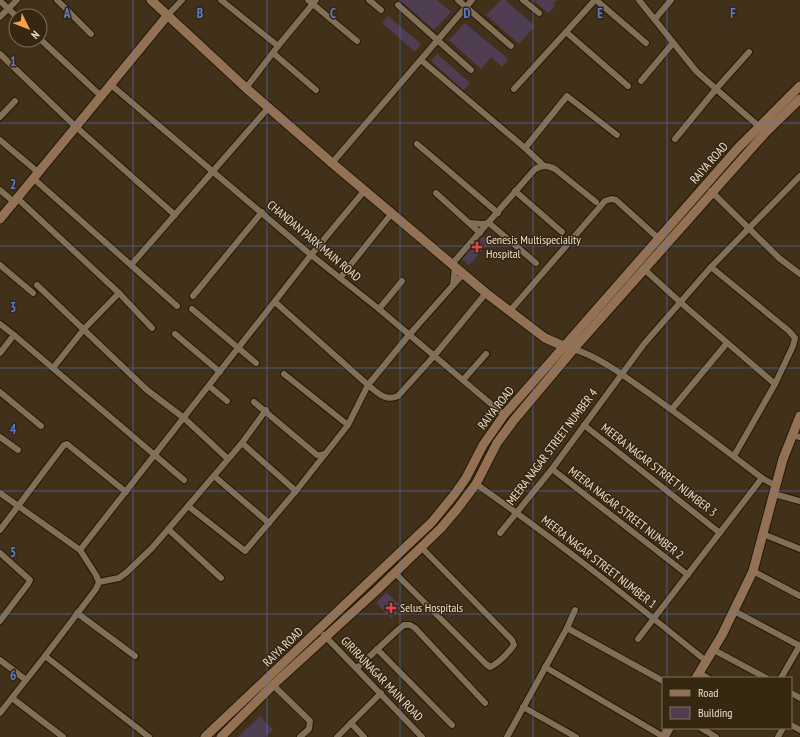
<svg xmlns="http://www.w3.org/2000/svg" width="800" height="737" font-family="'PT Sans Narrow',sans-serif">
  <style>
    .building { fill: #4f3d52 }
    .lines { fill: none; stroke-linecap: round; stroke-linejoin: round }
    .street-casing { stroke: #271803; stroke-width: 8 }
    .secondary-casing { stroke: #271803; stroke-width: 11 }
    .street { stroke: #816f56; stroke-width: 6 }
    .secondary { stroke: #927155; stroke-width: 9 }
    .grid { fill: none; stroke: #5a79d6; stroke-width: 1; stroke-opacity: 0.55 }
    .health-dot { fill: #e0444e; stroke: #362710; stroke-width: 1.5 }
    .labels { text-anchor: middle; stroke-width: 3; stroke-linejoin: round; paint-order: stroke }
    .street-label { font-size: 12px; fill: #e8ded0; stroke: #362710 }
    .poi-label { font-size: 12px; fill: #e8ded0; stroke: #362710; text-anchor: start }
    .grid-label { font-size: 13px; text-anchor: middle; font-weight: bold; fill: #5a79d6; stroke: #362710; stroke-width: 3; stroke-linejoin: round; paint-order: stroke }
  </style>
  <rect width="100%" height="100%" fill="#41311a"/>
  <g class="building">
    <path d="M400,0H437L451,12L434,30Z"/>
    <path d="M501,0H505L535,26L519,44L486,15Z"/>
    <path d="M533,0H557L553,4L555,6L548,13Z"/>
    <path d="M388,16L421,44L415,52L382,23Z"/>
    <path d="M465,23L508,59L502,67L491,57L481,69L449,40Z"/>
    <path d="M437,54L470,83L463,90L431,61Z"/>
    <path d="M483,236L490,242L469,265L462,259Z"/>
    <path d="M386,592L402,607L391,618L376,603Z"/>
    <path d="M260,716L273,730L265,737H238Z"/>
  </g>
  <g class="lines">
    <g class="street-casing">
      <g id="street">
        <path d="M57,0L91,34"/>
        <path d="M221,0L278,46"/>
        <path d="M308,0L357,41"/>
        <path d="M369,0L381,10"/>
        <path d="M458,0L511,46"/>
        <path d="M523,0L539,13"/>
        <path d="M596,0L646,43"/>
        <path d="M639,0L696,71L716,89L762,129"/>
        <path d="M0,1L16,16"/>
        <path d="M398,5L471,70"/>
        <path d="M167,16L182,0"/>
        <path d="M0,17L17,0"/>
        <path d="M655,19L671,0"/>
        <path d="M566,32L628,86"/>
        <path d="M40,39L101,96"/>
        <path d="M273,53L316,90"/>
        <path d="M0,54L75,126L175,215"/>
        <path d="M421,60L525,148L543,165"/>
        <path d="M641,81L673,43"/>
        <path d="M110,84L311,255L379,309L504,415"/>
        <path d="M246,88L278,46L316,0"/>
        <path d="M514,89L595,0"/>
        <path d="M0,117L15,101"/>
        <path d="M675,139L716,89L749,52"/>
        <path d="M0,140L39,173"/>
        <path d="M417,144L498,213"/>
        <path d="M525,148L567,96L617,135"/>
        <path d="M332,163L472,0"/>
        <path d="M34,179L177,306"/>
        <path d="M0,190L14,202"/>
        <path d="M515,191L562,232"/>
        <path d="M711,191L779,258L800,274"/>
        <path d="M436,193L480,233"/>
        <path d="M18,199L119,293L152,328"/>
        <path d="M470,223L483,224L489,223L536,263"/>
        <path d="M452,264L535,169C543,165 547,165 555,169L596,202"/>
        <path d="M0,265L33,293"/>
        <path d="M131,265L269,107"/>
        <path d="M711,267L789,331L795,338L793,346L775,384L734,456"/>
        <path d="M644,269L680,302L775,384"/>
        <path d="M340,278L392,213"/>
        <path d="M37,285L147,390L184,418L228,459"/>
        <path d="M453,285L455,267"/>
        <path d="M193,296L262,212"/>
        <path d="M275,302L368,385L409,335L463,274"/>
        <path d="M192,309L256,363"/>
        <path d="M379,309L402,281"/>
        <path d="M509,312L605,201L611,199L616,200L658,238"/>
        <path d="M0,324L14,335L184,480"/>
        <path d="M175,334L220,372"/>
        <path d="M573,349C600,357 624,376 647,392C686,420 724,449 762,478L776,486"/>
        <path d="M0,353L14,335"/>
        <path d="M53,368L84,329L119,293"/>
        <path d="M284,374L348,425"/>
        <path d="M463,380L486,354"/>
        <path d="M209,386L227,401"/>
        <path d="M0,392L41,426"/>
        <path d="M254,402L317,455H321L325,454"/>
        <path d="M672,409L727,343"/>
        <path d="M584,425L720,533"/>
        <path d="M792,435L800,437"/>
        <path d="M0,437L18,450"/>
        <path d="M242,443L296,491"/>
        <path d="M552,469L688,575"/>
        <path d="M214,476L269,523"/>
        <path d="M476,484C555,539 631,600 706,661"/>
        <path d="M0,493L80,550L96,575L99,582L96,589L45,656"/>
        <path d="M774,494L800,501"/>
        <path d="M188,506L245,551L296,491L348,425L368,385C377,392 385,402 398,396L434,356L486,293"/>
        <path d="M168,529L221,578"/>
        <path d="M0,530L64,445L67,444L126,492"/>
        <path d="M500,533L552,469L644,344L711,267L800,176"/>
        <path d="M763,534L800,549"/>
        <path d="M80,550L311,255L365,190"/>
        <path d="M0,553L30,580L28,584L0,621"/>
        <path d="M753,571L800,596"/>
        <path d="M395,573L486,664L490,667C499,663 509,652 514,645L512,640L421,547"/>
        <path d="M99,582L119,578L127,572L152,548L242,443L266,410"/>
        <path d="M734,611L800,646"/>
        <path d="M77,613L135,656"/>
        <path d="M567,628L575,610"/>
        <path d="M324,635L422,737"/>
        <path d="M638,639L762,478"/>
        <path d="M377,649L452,725"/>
        <path d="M714,650L766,678"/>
        <path d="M0,660L26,680"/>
        <path d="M545,667L664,737"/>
        <path d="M357,668L399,629L404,625H410L415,628L485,703"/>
        <path d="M699,673L708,678"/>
        <path d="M781,678L800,645"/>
        <path d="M273,685L310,721L309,729L300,737"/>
        <path d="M791,693L800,698"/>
        <path d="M12,698L63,737"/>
        <path d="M523,707L576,737"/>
        <path d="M0,713L45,656L149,737"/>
        <path d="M351,723L364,737"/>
        <path d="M791,725L800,730"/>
        <path d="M701,728L716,737"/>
        <path d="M337,737L381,693"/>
        <path d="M507,737L567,628L663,681"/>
        <path d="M778,737L783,728"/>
      </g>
    </g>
    <g class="secondary-casing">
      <g id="secondary">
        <path d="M151,0L246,88L332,163L486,293L545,338L568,348"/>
        <path d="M0,219L167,16"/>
        <path d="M696,678L722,635L753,571L783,459L800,416"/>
        <path d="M205,737L432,522L454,495L466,478L483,445L504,415L738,148L800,86"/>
        <path d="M221,737L273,685L376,591L441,528L458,508L476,484L497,443L514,420L577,345L766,132L800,99"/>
        <path d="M664,737L669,728"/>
      </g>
    </g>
    <use href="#street" class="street"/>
    <use href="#secondary" class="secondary"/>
  </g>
  <path class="grid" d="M133,0V737M267,0V737M400,0V737M533,0V737M667,0V678M0,123H800M0,246H800M0,368H800M0,491H800M0,614H800M667,728V737"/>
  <g class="health-dot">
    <path d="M475 241h4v4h4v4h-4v4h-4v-4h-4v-4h4z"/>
    <path d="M389 602h4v4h4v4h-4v4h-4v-4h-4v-4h4z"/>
  </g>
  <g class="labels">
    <g class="street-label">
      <text transform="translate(709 163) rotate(-49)" y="4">RAIYA ROAD</text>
      <text transform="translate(314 241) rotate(40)" y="4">CHANDAN PARK MAIN ROAD</text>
      <text transform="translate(496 408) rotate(-52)" y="4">RAIYA ROAD</text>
      <text transform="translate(552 447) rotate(-53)" y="4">MEERA NAGAR STREET NUMBER 4</text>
      <text transform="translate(659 470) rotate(38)" y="4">MEERA NAGAR STRRET NUMBER 3</text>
      <text transform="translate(626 513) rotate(38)" y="4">MEERA NAGAR STREET NUMBER 2</text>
      <text transform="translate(599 562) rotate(38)" y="4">MEERA NAGAR STREET NUMBER 1</text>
      <text transform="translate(283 647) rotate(-44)" y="4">RAIYA ROAD</text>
      <text transform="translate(382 679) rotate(46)" y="4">GIRIRAJNAGAR MAIN ROAD</text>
    </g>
    <g class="poi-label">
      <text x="486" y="244">Genesis Multispeciality<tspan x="486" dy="14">Hospital</tspan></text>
      <text x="400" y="612">Selus Hospitals</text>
    </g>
  </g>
  <g class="grid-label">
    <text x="67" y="18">A</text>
    <text x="200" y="18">B</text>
    <text x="333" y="18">C</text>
    <text x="467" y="18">D</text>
    <text x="600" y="18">E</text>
    <text x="733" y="18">F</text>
    <text x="13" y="66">1</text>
    <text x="13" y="189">2</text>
    <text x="13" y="312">3</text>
    <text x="13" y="434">4</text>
    <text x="13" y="557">5</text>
    <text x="13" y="680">6</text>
  </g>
  <rect x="662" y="677" width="130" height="52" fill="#362710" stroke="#7d705d"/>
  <rect x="670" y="690" width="20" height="6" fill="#927155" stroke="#7d705d"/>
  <text x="698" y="697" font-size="12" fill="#e8ded0">Road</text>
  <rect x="670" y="707" width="20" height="12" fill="#4f3d52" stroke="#7d705d"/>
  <text x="698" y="717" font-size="12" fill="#e8ded0">Building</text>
  <g transform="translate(28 28) rotate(133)"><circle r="19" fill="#362710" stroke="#7d705d"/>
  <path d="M0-3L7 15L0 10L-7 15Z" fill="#f7a149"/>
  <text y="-6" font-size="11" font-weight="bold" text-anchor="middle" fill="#e8ded0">N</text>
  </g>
</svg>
